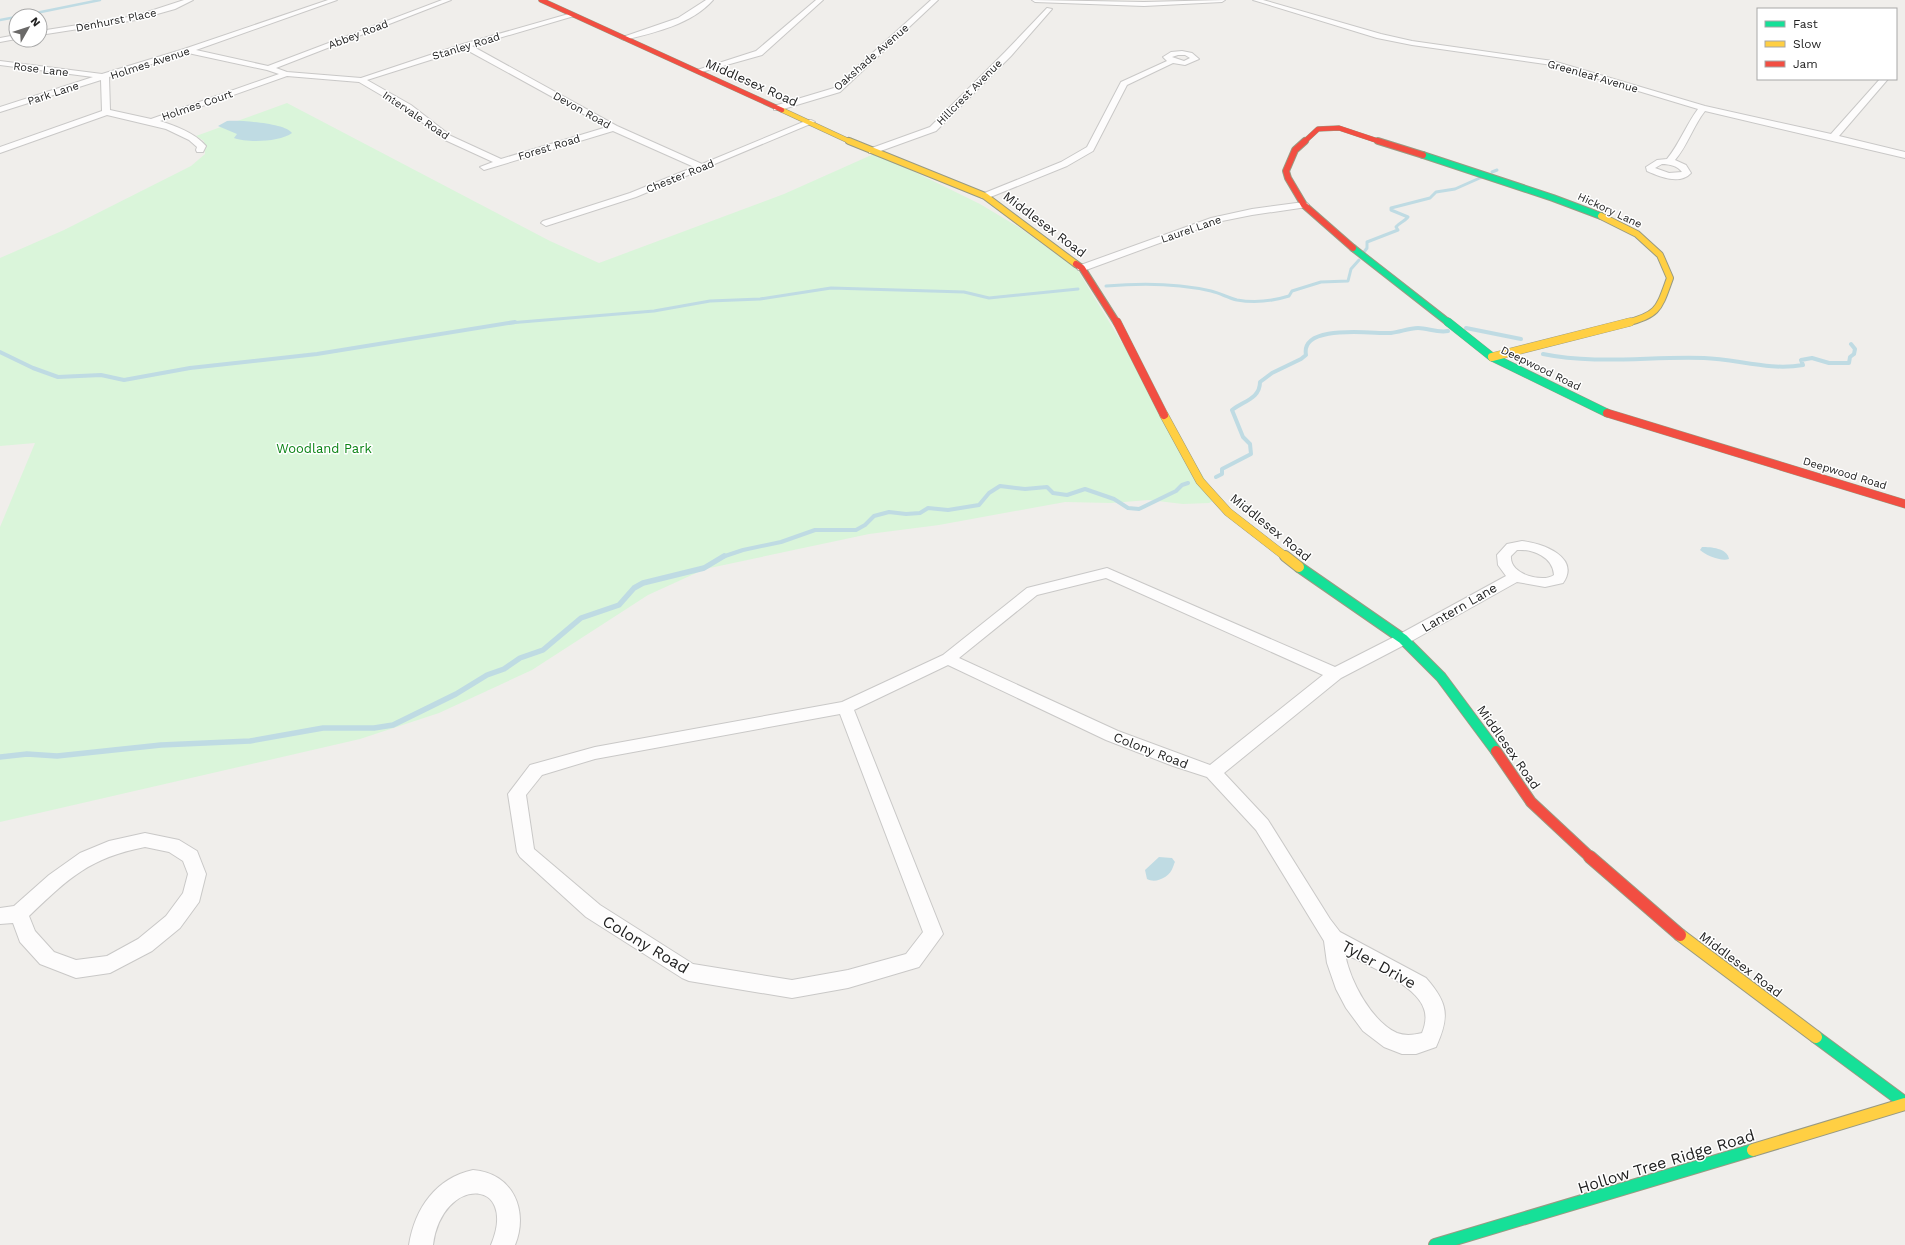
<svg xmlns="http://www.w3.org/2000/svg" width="1905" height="1245" font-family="'Work Sans',sans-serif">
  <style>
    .park { fill: #daf5da }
    .water { fill: #bfdbe3 }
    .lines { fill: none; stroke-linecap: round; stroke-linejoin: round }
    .stream-far3 { stroke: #bfdbe3; stroke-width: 2.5 }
    .stream-far2 { stroke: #bfdbe3; stroke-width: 3 }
    .stream-far1 { stroke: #bfdbe3; stroke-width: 4 }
    .stream { stroke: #bfdbe3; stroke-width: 5.5 }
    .street-casing { stroke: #c9c8c7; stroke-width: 2 }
    .fast-far3-casing { stroke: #999a82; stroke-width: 8 }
    .fast-far2-casing { stroke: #999a82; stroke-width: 9 }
    .fast-far1-casing { stroke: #999a82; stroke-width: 12 }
    .fast-casing { stroke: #999a82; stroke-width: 14 }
    .slow-far4-casing { stroke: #999a82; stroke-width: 5.5 }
    .slow-far3-casing { stroke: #999a82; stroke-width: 8 }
    .slow-far2-casing { stroke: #999a82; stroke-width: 9 }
    .slow-far1-casing { stroke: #999a82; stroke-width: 12 }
    .slow-casing { stroke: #999a82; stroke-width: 14 }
    .jam-far4-casing { stroke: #999a82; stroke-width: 5.5 }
    .jam-far3-casing { stroke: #999a82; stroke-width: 8 }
    .jam-far2-casing { stroke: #999a82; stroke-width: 9 }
    .jam-far1-casing { stroke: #999a82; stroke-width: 12 }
    .jam-casing { stroke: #999a82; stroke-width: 14 }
    .street { fill: #fdfcfc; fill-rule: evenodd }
    .fast-far3 { stroke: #16e098; stroke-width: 6 }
    .fast-far2 { stroke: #16e098; stroke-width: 8 }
    .fast-far1 { stroke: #16e098; stroke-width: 10 }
    .fast { stroke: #16e098; stroke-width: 12 }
    .slow-far4 { stroke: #ffcf43; stroke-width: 4.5 }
    .slow-far3 { stroke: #ffcf43; stroke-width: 6 }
    .slow-far2 { stroke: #ffcf43; stroke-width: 8 }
    .slow-far1 { stroke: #ffcf43; stroke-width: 10 }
    .slow { stroke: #ffcf43; stroke-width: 12 }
    .jam-far4 { stroke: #f24e42; stroke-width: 4.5 }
    .jam-far3 { stroke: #f24e42; stroke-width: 6 }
    .jam-far2 { stroke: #f24e42; stroke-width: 8 }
    .jam-far1 { stroke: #f24e42; stroke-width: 10 }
    .jam { stroke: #f24e42; stroke-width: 12 }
    .labels { text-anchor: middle; stroke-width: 3; stroke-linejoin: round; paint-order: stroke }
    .far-street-label { font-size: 11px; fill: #222; stroke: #fff }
    .street-label { font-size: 13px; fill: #222; stroke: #fff }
    .park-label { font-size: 13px; fill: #0c8416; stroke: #fff }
    .near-street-label { font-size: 16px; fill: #222; stroke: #fff }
  </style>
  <rect width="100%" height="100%" fill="#f0eeeb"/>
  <path class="park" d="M287,103L550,241L599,263L784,194L876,153L980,204L1020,228L1077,269L1217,499L1209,503L1183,504L1149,500L1111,503L1065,502L939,525L869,534L705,569L648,595L532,670L439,713L360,739L0,822V527L35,443L0,446V258L64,230L191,166L205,154L204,141L196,136Z"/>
  <g class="water">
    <path d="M227,121C239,120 286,123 292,133C280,142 247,143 234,138L237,134L218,126Z"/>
    <path d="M1702,547C1711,547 1727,548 1729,559C1722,562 1705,555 1700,550Z"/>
    <path d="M1159,857L1172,858L1175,862C1174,863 1174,865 1173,867C1170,877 1156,884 1147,879L1145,870Z"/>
  </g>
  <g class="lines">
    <g class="stream-far3">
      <path d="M21,16L100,0"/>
      <path d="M0,20L16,17"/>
    </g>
    <g class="stream-far2">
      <path d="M1492,172L1497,170"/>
      <path d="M1364,252L1367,248V242L1398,230L1396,227C1400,222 1404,222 1408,217L1391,210V208L1430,198L1436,192L1455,189L1482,177"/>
      <path d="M1106,286C1140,283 1177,283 1211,291C1220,293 1228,298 1237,300C1254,303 1273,301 1289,296L1292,291L1321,282L1348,281L1351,269L1359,260"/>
      <path d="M509,323L654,311L710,301L760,299L831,288L964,292L989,298L1078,289"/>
    </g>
    <g class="stream-far1">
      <path d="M1466,328L1521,339"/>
      <path d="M0,352L33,368L58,377L101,375L124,380L190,368L317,354L515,322"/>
      <path d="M1543,354C1596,365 1650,356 1704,358C1737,359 1769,371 1803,365L1801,360L1812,358L1829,363H1849L1850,357L1854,354L1855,349L1851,344"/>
      <path d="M1216,477L1222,474V469L1251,454L1250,444L1243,437L1232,410C1243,401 1260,399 1260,382L1272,373L1301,359L1306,355C1300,323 1373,334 1391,333C1400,332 1409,328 1418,328C1428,328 1437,333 1448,331"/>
      <path d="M722,557L743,550L781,542L815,530H856L865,525L874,516L889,512L906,514L920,513L928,508L948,510L979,505L989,493L1000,486L1025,489L1047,487L1053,493L1067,495L1085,489L1114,499L1128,508L1139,509L1176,491L1182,485L1188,483"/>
    </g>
    <path class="stream" d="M0,757L27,754L57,756L161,745L250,741L323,728H374L393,725L456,694L487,675L504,669L520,658L543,650L581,618L619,605L634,588L643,583L704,568L724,556"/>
    <g class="street-casing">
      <g id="street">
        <path d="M184,0H193L175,9L136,20L40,35V31L135,16Z"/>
        <path d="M328,0H337L196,50L268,66L442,0H451L276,68L287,72L361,78L463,44L572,13L574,14V16L472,46L617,126L702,164L808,120H811L815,122L636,197L546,226L541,223L543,221L630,193L694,167L613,131L484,170L480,167L493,162L445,140L405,109L359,82L287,76L160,121C176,126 195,133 206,146L203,152H197L196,150L197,147L189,140L166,129L107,115L0,153V147L102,111L101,80L0,112V107L93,77L0,65V61L102,74L184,49ZM465,49L607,127L501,159L451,136L411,105L367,80ZM188,53L267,70L279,74L151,119L110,110L109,77Z"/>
        <path d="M706,0H713C692,24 654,33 624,40L620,38L678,18Z"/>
        <path d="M816,0H823L762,55L698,73L694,71L756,51Z"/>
        <path d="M931,0H938L840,92L780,110H774V106L834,88Z"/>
        <path d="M1032,0L1144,2L1225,0L1222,2L1144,6L1035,2Z"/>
        <path d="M1253,0H1263L1381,34L1412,41L1553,61L1705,106L1831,134L1880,79H1888L1839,136L1905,152V158L1705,111C1693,126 1688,145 1675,160L1686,165L1691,173C1680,185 1660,177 1647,171L1646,167L1657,160L1667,159C1680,143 1686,125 1698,109L1552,65L1412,45L1377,38ZM1662,164C1669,164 1678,166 1682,172L1669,173L1655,168Z"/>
        <path d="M1047,8L1052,9L1011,56L936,131L875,153H869V149L930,127L1005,52Z"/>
        <path d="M16,35V39L0,42V38Z"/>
        <path d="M1182,51L1192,53L1199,59L1185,65L1173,63L1127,85L1093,151L1067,166L988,198H982L980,196L982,194L1061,162L1087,147L1121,82L1167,61L1163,57L1171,52ZM1178,55H1185L1190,58L1184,61L1172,57Z"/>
        <path d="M1304,202L1307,203L1309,205L1307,207L1252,215L1217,222L1086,270H1078L1077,268L1078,266L1211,218L1252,209Z"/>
        <path d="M1522,541C1542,543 1581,557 1563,583L1545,587L1517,582L1408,643L1341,678L1224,773L1268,820L1330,919L1340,932L1426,978C1448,1003 1450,1016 1436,1047L1416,1054H1402L1384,1047L1363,1031L1346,1008L1336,989L1327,963L1324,941L1256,830L1207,777L1173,766L1106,740L948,665L854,710L943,934L919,967L848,988L792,998L689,981L682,978L586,917L520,857L517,852L508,794L530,765L595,747L842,702L943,655L1027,588L1107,568L1335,667L1398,635L1506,576L1498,565L1497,555L1507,544ZM1517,550C1533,549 1553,557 1554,575C1544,583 1509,575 1511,556ZM1106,578L1323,675L1210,765L1118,731L959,658L1037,595ZM840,714L923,932L906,954L848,970L792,980L693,964L600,905L534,849L526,795L542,775L595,759ZM1345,954C1367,965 1417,985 1424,1009C1427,1017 1425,1026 1422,1033C1414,1035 1405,1036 1397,1033C1371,1021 1350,981 1345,954Z"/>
        <path d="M145,833L179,840L197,851L206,874L199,902L180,928L152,951L110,973L76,978L40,964L20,942L13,923L0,924V908L14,906L49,875L80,853L109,841ZM145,847L169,852L183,861L188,874L183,893L166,916L138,939L107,956L76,960L54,952L35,931L29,916C69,878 89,858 145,847Z"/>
        <path d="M473,1170C513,1173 529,1211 515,1245H491C519,1178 442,1175 433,1245H409C415,1208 436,1178 473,1170Z"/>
      </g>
    </g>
    <g class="fast-far3-casing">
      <g id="fast-far3">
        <path d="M1423,155L1553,198L1601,216"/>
        <path d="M1353,248L1449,323"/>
      </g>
    </g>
    <g class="fast-far2-casing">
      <path id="fast-far2" d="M1448,322L1492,357L1607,413"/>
    </g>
    <g class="fast-far1-casing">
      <path id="fast-far1" d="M1299,567L1403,639L1441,677L1496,751"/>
    </g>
    <g class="fast-casing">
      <g id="fast">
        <path d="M1816,1037L1905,1103"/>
        <path d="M1435,1245L1753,1150"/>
      </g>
    </g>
    <g class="slow-far4-casing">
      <path id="slow-far4" d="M782,110L851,142"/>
    </g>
    <g class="slow-far3-casing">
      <g id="slow-far3">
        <path d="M849,141L985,196L1076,264"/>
        <path d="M1601,216L1637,234L1660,255L1670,278C1659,308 1659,315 1626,323"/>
      </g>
    </g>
    <g class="slow-far2-casing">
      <g id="slow-far2">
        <path d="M1492,357L1630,322"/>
        <path d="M1164,415L1200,481L1228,512L1286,557"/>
      </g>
    </g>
    <g class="slow-far1-casing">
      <path id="slow-far1" d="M1285,556L1299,567"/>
    </g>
    <g class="slow-casing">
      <g id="slow">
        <path d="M1680,935L1816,1037"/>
        <path d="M1753,1150L1905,1104"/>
      </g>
    </g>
    <g class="jam-far4-casing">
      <g id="jam-far4">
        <path d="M541,0L782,110"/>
        <path d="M1304,142L1318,129L1339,128L1381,142"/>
      </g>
    </g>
    <g class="jam-far3-casing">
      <g id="jam-far3">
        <path d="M1305,141L1295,150L1286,171L1288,178L1304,205L1353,248"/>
        <path d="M1378,141L1423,155"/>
        <path d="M1076,264L1082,268L1117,323"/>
      </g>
    </g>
    <g class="jam-far2-casing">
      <g id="jam-far2">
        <path d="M1117,322L1164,415"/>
        <path d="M1607,413L1905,504"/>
      </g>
    </g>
    <g class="jam-far1-casing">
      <path id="jam-far1" d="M1496,751L1531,802L1591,858"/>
    </g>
    <g class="jam-casing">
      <path id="jam" d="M1590,857L1680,935"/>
    </g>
    <use href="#street" class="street"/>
    <use href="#fast-far3" class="fast-far3"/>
    <use href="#fast-far2" class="fast-far2"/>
    <use href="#fast-far1" class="fast-far1"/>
    <use href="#fast" class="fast"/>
    <use href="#slow-far4" class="slow-far4"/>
    <use href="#slow-far3" class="slow-far3"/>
    <use href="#slow-far2" class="slow-far2"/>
    <use href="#slow-far1" class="slow-far1"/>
    <use href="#slow" class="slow"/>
    <use href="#jam-far4" class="jam-far4"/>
    <use href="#jam-far3" class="jam-far3"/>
    <use href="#jam-far2" class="jam-far2"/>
    <use href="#jam-far1" class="jam-far1"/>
    <use href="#jam" class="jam"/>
  </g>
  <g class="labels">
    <g class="far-street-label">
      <text transform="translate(116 20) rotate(-11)" y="4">Denhurst Place</text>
      <text transform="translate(358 34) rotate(-21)" y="4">Abbey Road</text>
      <text transform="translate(466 46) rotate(-17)" y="4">Stanley Road</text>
      <text transform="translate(871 57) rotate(-41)" y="4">Oakshade Avenue</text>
      <text transform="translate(150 63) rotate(-18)" y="4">Holmes Avenue</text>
      <text transform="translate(41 69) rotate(7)" y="4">Rose Lane</text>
      <text transform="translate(1593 76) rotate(16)" y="4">Greenleaf Avenue</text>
      <text transform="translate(969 92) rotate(-45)" y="4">Hillcrest Avenue</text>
      <text transform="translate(53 93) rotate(-18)" y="4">Park Lane</text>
      <text transform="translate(197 105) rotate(-19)" y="4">Holmes Court</text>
      <text transform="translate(582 110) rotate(29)" y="4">Devon Road</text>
      <text transform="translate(416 115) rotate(34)" y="4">Intervale Road</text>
      <text transform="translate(549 147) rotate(-17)" y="4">Forest Road</text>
      <text transform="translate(680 176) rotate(-22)" y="4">Chester Road</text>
      <text transform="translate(1610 210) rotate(25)" y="4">Hickory Lane</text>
      <text transform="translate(1191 229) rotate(-19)" y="4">Laurel Lane</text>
      <text transform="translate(1541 368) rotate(26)" y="4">Deepwood Road</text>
      <text transform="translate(1845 473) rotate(17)" y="4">Deepwood Road</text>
    </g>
    <g class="street-label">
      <text transform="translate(752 82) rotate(24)" y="5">Middlesex Road</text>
      <text transform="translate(1045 224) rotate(37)" y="5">Middlesex Road</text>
      <text transform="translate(1271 527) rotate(39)" y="5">Middlesex Road</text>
      <text transform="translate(1459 607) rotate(-30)" y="5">Lantern Lane</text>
      <text transform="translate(1509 747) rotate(55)" y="5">Middlesex Road</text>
      <text transform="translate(1151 750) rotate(21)" y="5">Colony Road</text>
      <text transform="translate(1741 964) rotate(37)" y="5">Middlesex Road</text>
    </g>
    <g class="park-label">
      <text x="324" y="453">Woodland Park</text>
    </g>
    <g class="near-street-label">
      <text transform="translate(646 944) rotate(31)" y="6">Colony Road</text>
      <text transform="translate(1379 964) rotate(29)" y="6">Tyler Drive</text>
      <text transform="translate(1666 1161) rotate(-17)" y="6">Hollow Tree Ridge Road</text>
    </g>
  </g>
  <rect x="1757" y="8" width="140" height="72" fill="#ffffff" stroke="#a7a7a7"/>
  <rect x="1765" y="21" width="20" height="6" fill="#16e098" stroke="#a7a7a7"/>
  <text x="1793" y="28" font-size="12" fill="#222222">Fast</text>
  <rect x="1765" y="41" width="20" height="6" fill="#ffcf43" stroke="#a7a7a7"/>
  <text x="1793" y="48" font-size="12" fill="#222222">Slow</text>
  <rect x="1765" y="61" width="20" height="6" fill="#f24e42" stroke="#a7a7a7"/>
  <text x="1793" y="68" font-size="12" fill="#222222">Jam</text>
  <g transform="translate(28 28) rotate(51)"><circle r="19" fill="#ffffff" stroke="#a7a7a7"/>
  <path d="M0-3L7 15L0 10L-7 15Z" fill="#6a6968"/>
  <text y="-6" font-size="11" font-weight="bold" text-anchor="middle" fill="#222222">N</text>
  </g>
</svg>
